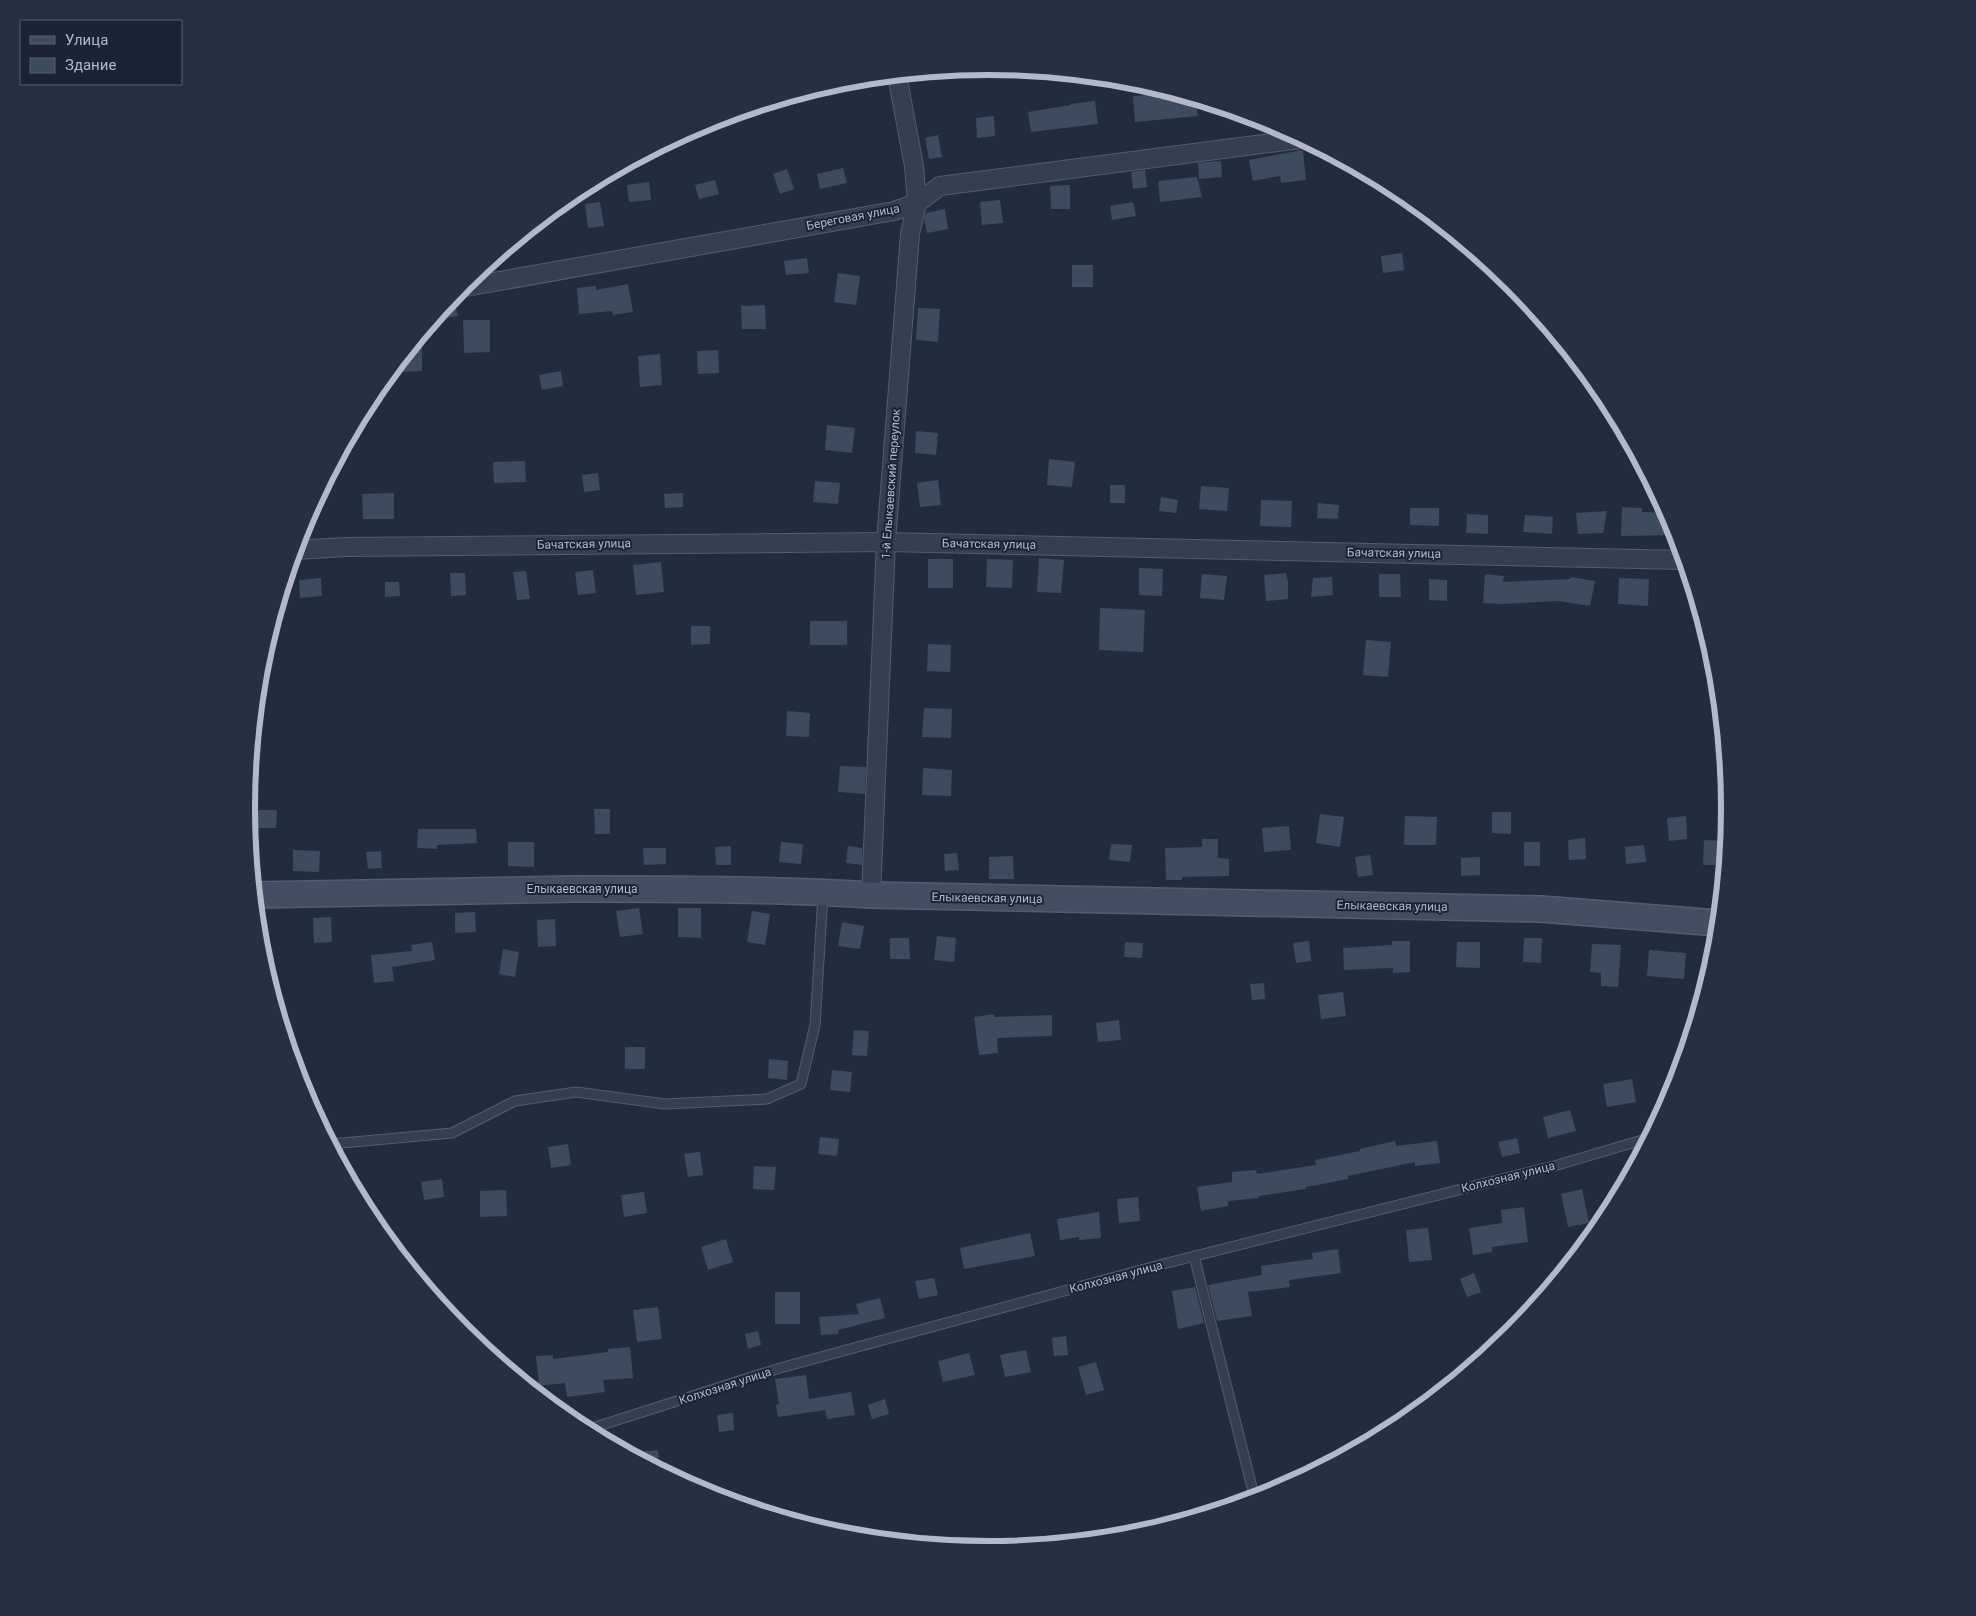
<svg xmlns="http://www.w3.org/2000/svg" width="1976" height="1616" font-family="Roboto,sans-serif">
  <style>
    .building { fill: #3d4b5f }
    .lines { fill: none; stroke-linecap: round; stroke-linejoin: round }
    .lane-casing { stroke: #545d6d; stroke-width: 11 }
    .street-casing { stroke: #545d6d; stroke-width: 20 }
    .secondary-casing { stroke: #545d6d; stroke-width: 28 }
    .lane { stroke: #363f4f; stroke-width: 9 }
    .street { stroke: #363f4f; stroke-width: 18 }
    .secondary { stroke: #434e63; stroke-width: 25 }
    .labels { text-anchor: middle; stroke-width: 4; stroke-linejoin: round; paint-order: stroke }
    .street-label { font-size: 12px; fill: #b2baca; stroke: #1b2434 }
    .rim { fill: none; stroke: #b2baca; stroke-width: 6 }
  </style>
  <rect width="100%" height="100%" fill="#212d3f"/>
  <g class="building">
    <path d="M1158,94V99L1183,96L1195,100L1198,116L1135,122L1133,96Z"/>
    <path d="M1095,101L1098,124L1031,132L1028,112L1071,105L1070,104Z"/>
    <path d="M994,116L995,136L977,138L976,118Z"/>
    <path d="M938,135L942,157L929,159L925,138Z"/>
    <path d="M1303,150L1306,180L1281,183L1280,176L1253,181L1249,160Z"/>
    <path d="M1221,161L1222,177L1199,179L1198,163Z"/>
    <path d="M843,168L847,183L820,189L817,174Z"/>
    <path d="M787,169L794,189L780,194L773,174Z"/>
    <path d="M1145,170L1147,187L1133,189L1131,172Z"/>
    <path d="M1197,177L1202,197L1160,202L1158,181Z"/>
    <path d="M715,180L719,194L699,199L695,185Z"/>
    <path d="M649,182L651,200L629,202L627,185Z"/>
    <path d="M1070,185V209H1051L1050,186Z"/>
    <path d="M1000,200L1003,223L982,225L980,202Z"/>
    <path d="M600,202L604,226L588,228L585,204Z"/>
    <path d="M1133,202L1136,216L1112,220L1110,206Z"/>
    <path d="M945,209L948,229L927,233L924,218L926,213Z"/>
    <path d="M1402,253L1404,270L1383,273L1381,256Z"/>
    <path d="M807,258L809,273L786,275L784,261Z"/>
    <rect x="1072" y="265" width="21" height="22"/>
    <path d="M838,273L860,276L856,305L834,302Z"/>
    <path d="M628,284L633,312L613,315L612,311L579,314L577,288L596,286V290Z"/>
    <path d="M453,296L458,316L433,320L444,308Z"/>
    <path d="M765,305L766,329H742L741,306Z"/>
    <path d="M918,308L940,309L938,342L916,340Z"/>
    <path d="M463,320H490V352L464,353Z"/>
    <path d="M411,347H422V371L401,372V360Z"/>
    <path d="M718,350L719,373L698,374L697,351Z"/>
    <path d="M660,354L662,385L640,387L638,356Z"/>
    <path d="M561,371L563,386L542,390L539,375Z"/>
    <path d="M827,425L855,428L852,453L825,450Z"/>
    <path d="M916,431L938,433L936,455L915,453Z"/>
    <path d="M1049,459L1075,462L1072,487L1047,485Z"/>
    <path d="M525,461L526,482L494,483L493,462Z"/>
    <path d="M598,473L600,490L584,492L582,475Z"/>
    <path d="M938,480L941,505L920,507L917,483Z"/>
    <path d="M815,481L840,483L838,504L813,502Z"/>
    <rect x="1110" y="485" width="15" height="18"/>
    <path d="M1201,486L1229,488L1227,511L1199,509Z"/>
    <path d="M394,493V519H363L362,494Z"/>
    <path d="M683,493V507L665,508L664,494Z"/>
    <path d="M1161,497L1178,500L1176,513L1159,511Z"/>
    <path d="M1261,500L1292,501L1291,527L1260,526Z"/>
    <path d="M1318,503L1339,505L1338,519L1317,518Z"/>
    <path d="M1622,507L1642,508V512L1667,513L1677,535L1621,536Z"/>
    <path d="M1410,508H1439V526L1410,525Z"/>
    <path d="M1607,511L1603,533L1578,534L1576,513Z"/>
    <path d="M1467,514L1488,515V534L1466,533Z"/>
    <path d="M1525,515L1553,517L1552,534L1523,532Z"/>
    <path d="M1039,558L1064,560L1061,593L1037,592Z"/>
    <rect x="928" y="559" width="25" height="29"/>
    <path d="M987,559L1013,560L1012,588L986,587Z"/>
    <path d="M661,562L664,592L636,595L633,565Z"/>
    <path d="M1139,568L1163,569L1162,596L1139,595Z"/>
    <path d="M593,570L596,593L578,595L575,572Z"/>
    <path d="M526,571L530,599L517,600L513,572Z"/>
    <path d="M450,573H465L466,595L451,596Z"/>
    <path d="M1286,573L1287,580H1288V599L1266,601L1264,575Z"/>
    <path d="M1202,574L1227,576L1224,600L1200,598Z"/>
    <path d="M1379,574H1400L1401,597H1379Z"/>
    <path d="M1485,574L1504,576L1503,582L1570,579L1571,577L1595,581L1590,606L1559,601L1502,604L1483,603Z"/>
    <path d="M1332,577L1333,595L1311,597L1313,578Z"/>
    <path d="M321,578L322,596L300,598L299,580Z"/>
    <path d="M1619,578L1649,579L1648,606L1618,604Z"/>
    <path d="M1429,579L1447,580V601L1429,600Z"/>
    <path d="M385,582H399L400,596L385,597Z"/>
    <path d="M1100,608L1145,610L1143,652L1099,650Z"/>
    <rect x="810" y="621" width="37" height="24"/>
    <path d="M691,626H710V644L691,645Z"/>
    <path d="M1366,640L1391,642L1388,677L1363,675Z"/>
    <path d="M928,644L951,645L950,672L927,671Z"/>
    <path d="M924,708L952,709L951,738L922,737Z"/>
    <path d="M787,711L810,713L809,737L786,736Z"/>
    <path d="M840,766L866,767L865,794L838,792Z"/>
    <path d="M923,768L952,770L951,796L922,795Z"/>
    <path d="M594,809H610V834H595Z"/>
    <path d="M246,810H277L276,828H248Z"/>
    <path d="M1492,812H1511V834L1492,833Z"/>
    <path d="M1320,814L1344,817L1340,847L1316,843Z"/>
    <path d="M1405,816L1437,817L1436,845H1404Z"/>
    <path d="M1686,816L1687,839L1669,841L1667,818Z"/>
    <path d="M1289,826L1291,850L1264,852L1262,828Z"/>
    <path d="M418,829H476L477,843L437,845V849L417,848Z"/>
    <path d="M1585,838L1586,859L1569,860L1568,840Z"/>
    <path d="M1202,839H1218V858L1229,859V876L1182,877V880H1166L1165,848L1202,847Z"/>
    <path d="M1704,840L1727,841L1724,865H1703Z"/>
    <path d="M508,842H534V867L508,866Z"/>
    <path d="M781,842L803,844L801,864L779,862Z"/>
    <rect x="1524" y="842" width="16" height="24"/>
    <path d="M1111,844L1132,845L1130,862L1109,860Z"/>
    <path d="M1644,845L1646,862L1626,864L1625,847Z"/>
    <path d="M731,846V865H716L715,847Z"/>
    <path d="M848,846L862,848V865L846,863Z"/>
    <path d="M643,848H666V864L644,865Z"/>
    <path d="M293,850L320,851L319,872L293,871Z"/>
    <path d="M381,851L382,868L368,869L366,852Z"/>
    <path d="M957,853L959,870L945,871L944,854Z"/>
    <path d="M1370,855L1373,875L1358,877L1355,857Z"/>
    <path d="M1013,856L1014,879H989V857Z"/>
    <path d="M1480,857V875L1461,876V858Z"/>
    <path d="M639,908L643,934L620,937L616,911Z"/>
    <path d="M678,908H701V938L678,937Z"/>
    <path d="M752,911L770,914L765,945L747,942Z"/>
    <path d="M475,912L476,932L455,933V913Z"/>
    <path d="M331,917L332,942L314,943L313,918Z"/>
    <path d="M555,919L556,946L538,947L537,920Z"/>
    <path d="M842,922L864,926L860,949L838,946Z"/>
    <path d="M937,936L956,938L954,962L934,960Z"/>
    <path d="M890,938H909L910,959H890Z"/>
    <path d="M1524,938H1542L1541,963L1523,962Z"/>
    <path d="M1309,941L1311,961L1296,963L1293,943Z"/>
    <path d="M1392,941H1410V972L1393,973V968L1344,970L1343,948L1392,945Z"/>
    <path d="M432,942L435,960L392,967L394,981L374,983L371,955L412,951L411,945Z"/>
    <path d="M1125,942L1143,943L1142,958L1124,957Z"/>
    <path d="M1457,942H1480V968L1456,967Z"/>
    <path d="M1592,944L1621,945L1618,987L1601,986V973L1590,972Z"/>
    <path d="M503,949L519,952L515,977L499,974Z"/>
    <path d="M1649,950L1686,953L1684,979L1647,976Z"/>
    <path d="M1264,983L1265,999L1252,1000L1250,984Z"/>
    <path d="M1343,992L1346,1016L1321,1019L1318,995Z"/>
    <path d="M994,1014V1017L1052,1015V1036L997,1038L998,1053L979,1055L974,1017Z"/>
    <path d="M1119,1020L1121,1040L1098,1042L1096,1023Z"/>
    <path d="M854,1030L869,1031L867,1056L852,1055Z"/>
    <rect x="625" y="1047" width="20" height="22"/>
    <path d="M769,1059L788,1061L787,1080L768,1078Z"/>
    <path d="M832,1070L852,1072L850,1092L830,1090Z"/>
    <path d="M1632,1079L1636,1102L1607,1107L1603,1084Z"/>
    <path d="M1570,1110L1576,1131L1548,1138L1543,1117Z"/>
    <path d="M820,1137L839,1139L837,1156L818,1154Z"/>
    <path d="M1517,1138L1520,1153L1502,1157L1498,1142Z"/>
    <path d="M1395,1141L1396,1146L1437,1141L1440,1163L1415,1166V1162L1348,1176V1179L1306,1187V1189L1259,1196V1198L1228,1201V1206L1201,1211L1197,1187L1232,1182V1172L1256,1170L1257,1174L1316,1165L1315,1160L1360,1151V1149Z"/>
    <path d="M568,1144L571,1165L551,1168L548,1147Z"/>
    <path d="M700,1152L703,1175L688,1177L684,1154Z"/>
    <path d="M754,1166L776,1167L774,1190L753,1189Z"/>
    <path d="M442,1179L444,1197L424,1200L421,1182Z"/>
    <path d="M1582,1189L1589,1223L1568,1227L1561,1194Z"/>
    <path d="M506,1190L507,1216L480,1217V1191Z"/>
    <path d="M644,1192L647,1213L624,1217L621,1195Z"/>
    <path d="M1138,1197L1140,1221L1119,1223L1117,1199Z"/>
    <path d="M1524,1207L1528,1242L1492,1247V1252L1473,1255L1469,1228L1502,1223L1501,1210Z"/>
    <path d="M1099,1212L1101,1238L1079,1240V1237L1060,1240L1057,1219Z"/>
    <path d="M1428,1228L1432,1260L1409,1262L1406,1230Z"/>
    <path d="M1030,1233L1035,1256L964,1269L960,1248Z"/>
    <path d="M726,1239L733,1262L708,1270L701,1247Z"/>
    <path d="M1338,1249L1341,1273L1289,1280L1290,1287L1248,1292L1252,1316L1217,1321L1208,1285L1262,1275L1261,1266L1313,1259L1312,1253Z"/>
    <path d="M1474,1273L1481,1292L1467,1297L1460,1279Z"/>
    <path d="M934,1278L938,1295L919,1299L915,1281Z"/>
    <path d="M1195,1287L1204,1323L1178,1329L1172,1291Z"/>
    <rect x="775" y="1292" width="25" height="32"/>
    <path d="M880,1298L885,1318L838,1330L839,1334L821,1335L819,1317L859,1314L856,1304Z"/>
    <path d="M658,1307L662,1339L637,1342L633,1310Z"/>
    <path d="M758,1331L761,1345L748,1349L745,1334Z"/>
    <path d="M1066,1336L1068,1355L1054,1356L1052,1338Z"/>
    <path d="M630,1347L633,1378L603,1380L605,1392L567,1397L565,1383L539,1386L536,1356L553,1355V1359L608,1352V1349Z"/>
    <path d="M1026,1350L1031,1372L1005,1377L1000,1355Z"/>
    <path d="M969,1353L975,1375L943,1382L938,1361Z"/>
    <path d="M1096,1362L1104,1390L1086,1395L1078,1367Z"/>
    <path d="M806,1375L809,1399L851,1392L855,1415L827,1419L825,1410L778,1417L776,1405L779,1404L775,1379Z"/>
    <path d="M885,1399L889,1414L872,1419L868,1405Z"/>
    <path d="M733,1413L734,1430L719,1432L717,1415Z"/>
    <path d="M658,1450L660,1470L628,1453Z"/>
  </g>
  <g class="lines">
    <g class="lane-casing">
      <g id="lane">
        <path d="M331,1144L452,1133L515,1101L576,1092L665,1104L767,1099L801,1084L815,1025L823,895"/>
        <path d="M1194,1256L1255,1499"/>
        <path d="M586,1430L780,1368L1167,1263L1554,1166L1649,1138"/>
      </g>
    </g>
    <g class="street-casing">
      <g id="street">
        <path d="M460,288L894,211L917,203L940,186L1301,139"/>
        <path d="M295,550L345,547L886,542L1684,560"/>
        <path d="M871,895L886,542L910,234L917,203L914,166L897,75"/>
      </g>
    </g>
    <g class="secondary-casing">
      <path id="secondary" d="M255,895C361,892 467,890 573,889C672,889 772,889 871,895L1541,909L1718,923"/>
    </g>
    <use href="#lane" class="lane"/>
    <use href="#street" class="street"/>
    <use href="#secondary" class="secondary"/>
  </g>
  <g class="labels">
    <g class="street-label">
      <text transform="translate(853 217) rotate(-11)" y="4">Береговая улица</text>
      <text transform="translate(891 484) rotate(-86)" y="4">1-й Елыкаевский переулок</text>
      <text transform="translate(584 544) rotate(-1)" y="4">Бачатская улица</text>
      <text transform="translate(989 544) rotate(1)" y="4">Бачатская улица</text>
      <text transform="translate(1394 553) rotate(1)" y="4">Бачатская улица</text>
      <text x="582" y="893">Елыкаевская улица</text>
      <text transform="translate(987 898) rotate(1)" y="4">Елыкаевская улица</text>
      <text transform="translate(1392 906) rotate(1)" y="4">Елыкаевская улица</text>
      <text transform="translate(1508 1177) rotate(-14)" y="4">Колхозная улица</text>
      <text transform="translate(1116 1277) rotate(-15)" y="4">Колхозная улица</text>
      <text transform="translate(725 1386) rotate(-18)" y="4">Колхозная улица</text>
    </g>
  </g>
  <path d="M0 0H1976V1616H0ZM255 808a733 733 0 1 1 1466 0a733 733 0 1 1-1466 0Z" fill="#273040" fill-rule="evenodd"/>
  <path class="rim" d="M255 808a733 733 0 1 1 1466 0a733 733 0 1 1-1466 0Z"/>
  <rect x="20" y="20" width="162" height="65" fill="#1b2434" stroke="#576070"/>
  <rect x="30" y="36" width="25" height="8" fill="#434e63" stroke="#576070"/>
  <text x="65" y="45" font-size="15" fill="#b2baca">Улица</text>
  <rect x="30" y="58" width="25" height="15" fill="#3d4b5f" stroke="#576070"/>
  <text x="65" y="70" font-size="15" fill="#b2baca">Здание</text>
</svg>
